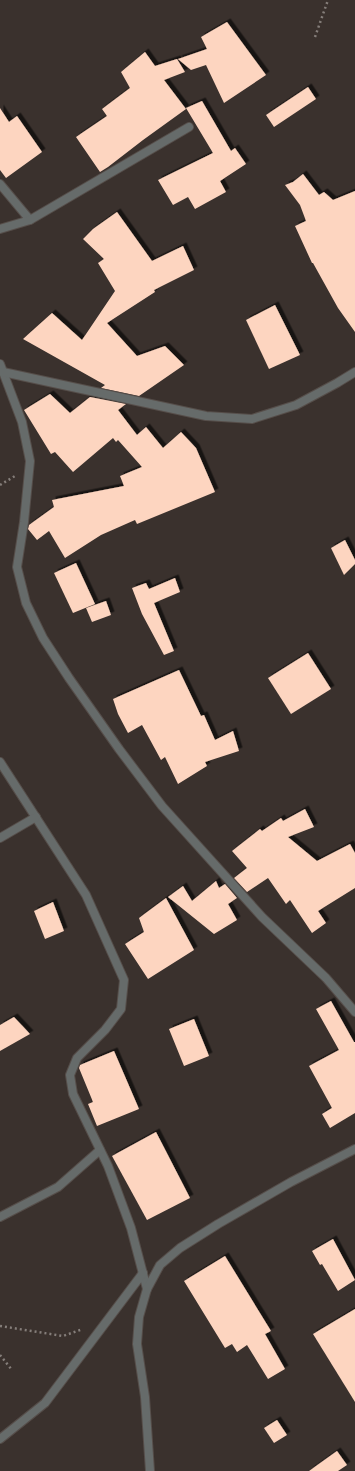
<svg xmlns="http://www.w3.org/2000/svg" width="355" height="1471" font-family="Manrope,sans-serif">
  <style>
    .building { fill: #fdd5c0; filter: url(#shadow) }
    .lines { fill: none; stroke-linecap: round; stroke-linejoin: round }
    .street-casing { stroke: #564e4a; stroke-width: 10 }
    .path { stroke: #857e7a; stroke-width: 2.5; stroke-dasharray: 2 3; stroke-linecap: butt }
    .street { stroke: #666b6a; stroke-width: 8 }
  </style>
  <defs>
    <filter id="shadow"><feDropShadow dx="3.5" dy="-3.5" stdDeviation="0" flood-color="#0009"/></filter>
  </defs>
  <rect width="100%" height="100%" fill="#3a312d"/>
  <g class="building">
    <path d="M227,22L266,75L224,103L206,65L191,70L178,59L207,49L201,37Z"/>
    <path d="M145,52L155,66L177,59L185,72L164,80L186,109L143,140L108,167L100,172L76,137L107,116L102,109L130,88L121,72Z"/>
    <path d="M308,87L316,99L274,127L266,115Z"/>
    <path d="M202,101L231,151L235,148L246,164L220,181L226,192L195,209L188,197L173,205L158,180L213,153L186,108Z"/>
    <path d="M0,108L9,122L17,116L42,152L6,178L0,170Z"/>
    <path d="M303,174L319,195L324,192L333,200L355,191V332L338,308L313,263H312L295,226L306,221L300,205L285,185L293,182Z"/>
    <path d="M117,212L152,261L183,246L194,270L154,290L155,292L107,323L137,356L165,346L184,365L139,396L101,388L105,385L23,339L52,313L82,340L115,291L98,263L104,259L83,239L93,229Z"/>
    <path d="M275,305L300,355L269,369L246,320Z"/>
    <path d="M50,394L70,413L90,397L126,404L118,410L137,435L146,427L163,448L181,432L196,448L215,492L137,524L135,520L101,535L65,558L49,531L37,540L28,529L29,525L54,507L52,500L124,486L120,476L142,467L118,440L116,442L113,438L73,472L55,452L51,454L24,410Z"/>
    <path d="M345,540L355,560V564L344,575L331,548Z"/>
    <path d="M76,563L95,604L73,613L54,573Z"/>
    <path d="M175,578L180,592L154,603L174,651L164,655L142,614L132,588L146,583L149,589Z"/>
    <path d="M106,601L111,615L92,622L86,608Z"/>
    <path d="M308,653L331,689L291,714L268,678Z"/>
    <path d="M179,670L201,716L204,715L215,740L233,731L239,751L205,762L207,766L178,784L165,757L161,760L142,725L128,733L118,714L113,699Z"/>
    <path d="M305,809L314,827L288,837L317,861L350,844L355,853V888L318,911L326,923L312,933L290,900L286,904L268,878L247,892L234,878L247,868L232,851L260,829L262,831L281,818L283,821Z"/>
    <path d="M216,881L219,888L225,884L237,898L228,904L237,920L214,934L168,897L183,886L192,901Z"/>
    <path d="M166,898L194,950L148,979L125,944L144,932L139,918Z"/>
    <path d="M53,902L64,931L45,939L34,911Z"/>
    <path d="M331,1001L354,1042H355V1113L330,1128L322,1114L332,1108L309,1066L339,1050L316,1009Z"/>
    <path d="M14,1017L30,1034L0,1051V1025Z"/>
    <path d="M194,1019L209,1056L184,1066L169,1029Z"/>
    <path d="M114,1051L139,1109L97,1126L88,1104L93,1102L79,1068L80,1065Z"/>
    <path d="M156,1132L190,1198L147,1220L112,1156Z"/>
    <path d="M333,1239L355,1280L338,1291L322,1264L320,1265L312,1251Z"/>
    <path d="M225,1256L271,1331L265,1334L285,1369L268,1379L247,1345L237,1352L232,1344L225,1348L184,1281Z"/>
    <path d="M355,1309V1402L313,1334Z"/>
    <path d="M277,1420L287,1435L274,1443L264,1428Z"/>
    <path d="M337,1451L347,1465L338,1471H309Z"/>
  </g>
  <g class="lines">
    <g class="street-casing">
      <g id="street">
        <path d="M0,184L30,220"/>
        <path d="M0,229L30,220L189,127"/>
        <path d="M0,364L22,422L30,461L24,522L17,567L26,603L43,638L69,678L119,749L162,806L262,917L326,978L355,1012"/>
        <path d="M3,372L206,416L252,419L296,405L337,383L355,372"/>
        <path d="M0,762L86,895L124,980L121,1009L105,1030L77,1058L70,1075L73,1094L108,1166L131,1228L147,1289"/>
        <path d="M0,838L36,817"/>
        <path d="M0,1217L58,1187L100,1150"/>
        <path d="M0,1439L45,1403L143,1273"/>
        <path d="M150,1471L145,1397L137,1344L139,1317L147,1289L160,1265L180,1248L218,1224L291,1182L355,1149"/>
      </g>
    </g>
    <g class="path">
      <path d="M315,37L328,0"/>
      <path d="M0,485L15,476"/>
      <path d="M0,1326L63,1336L83,1329"/>
      <path d="M0,1355L12,1370"/>
    </g>
    <use href="#street" class="street"/>
  </g>
</svg>
